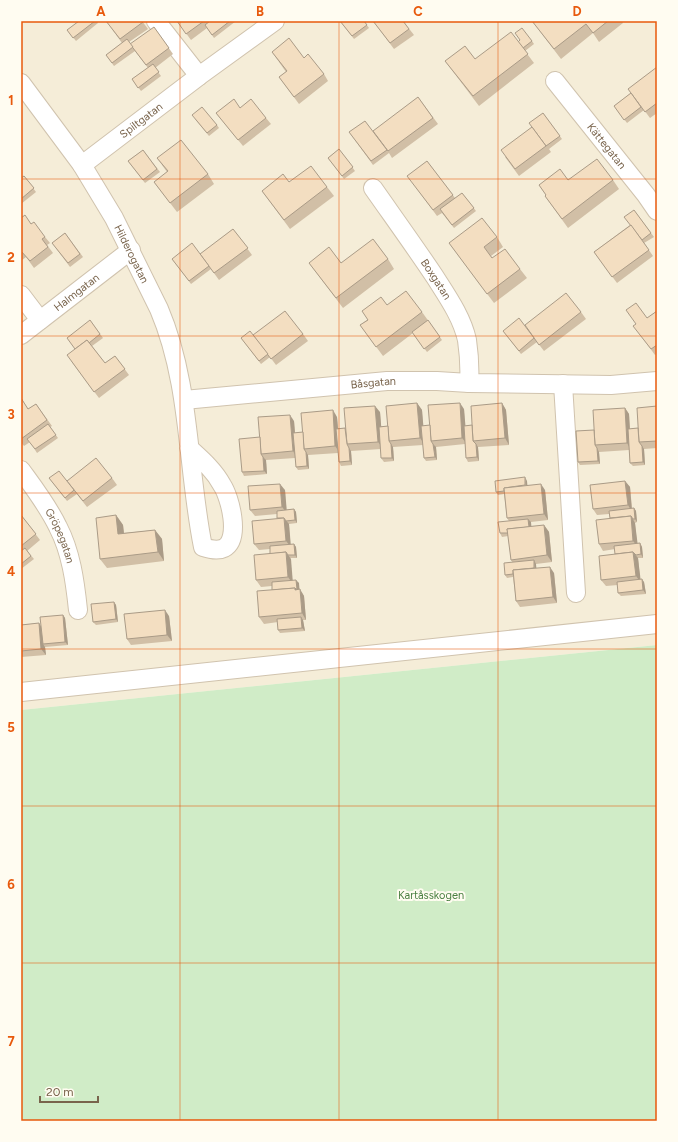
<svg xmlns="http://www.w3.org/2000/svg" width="678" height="1142" font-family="Figtree,sans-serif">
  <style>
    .residential { fill: #f5edd8 }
    .green { fill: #d0ecc7 }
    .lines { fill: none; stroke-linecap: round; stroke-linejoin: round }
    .street-casing { stroke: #d0c3ae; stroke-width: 20 }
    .street { stroke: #fff; stroke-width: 18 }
    .wall { fill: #d1bfa6 }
    .shaded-wall { fill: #aa9b87 }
    .building { fill: #f3dec1; stroke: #aa9b87 }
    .grid { fill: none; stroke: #e8590c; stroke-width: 1; stroke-opacity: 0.55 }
    .labels { text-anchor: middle; stroke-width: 4; stroke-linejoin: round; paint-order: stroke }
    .street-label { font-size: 11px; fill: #79644c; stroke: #fffcf1 }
    .park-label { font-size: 11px; fill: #4b8042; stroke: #fffcf1 }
    .neatline { fill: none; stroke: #e8590c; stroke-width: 1.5 }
    .grid-label { font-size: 13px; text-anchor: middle; font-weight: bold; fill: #e8590c }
  </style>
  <rect width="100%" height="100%" fill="#fdf9ea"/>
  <path class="residential" d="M21,21H657V645L21,710Z"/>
  <path class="green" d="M657,645V1121H21V710Z"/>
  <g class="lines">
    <g class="street-casing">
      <g id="street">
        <path d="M156,21L199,76"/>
        <path id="s1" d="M555,81L646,195L657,211"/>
        <path id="s2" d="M21,83L82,165L114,218L159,309C191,384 187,468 203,547C209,549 218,551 224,548C241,539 230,497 222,485C214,470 201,459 189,448"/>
        <path id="s3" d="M82,165L199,76L275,21"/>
        <path id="s4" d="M373,188C394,218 415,247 435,277C447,296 462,317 467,340C469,354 470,369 469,383"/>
        <path d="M21,295L40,320"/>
        <path id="s5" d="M21,335L131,250"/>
        <path d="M563,384L576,593"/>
        <path id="s6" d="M184,400L387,381H437L469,383L611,385L657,381"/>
        <path id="s7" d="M21,470C34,488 48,506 58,527C71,552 75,581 78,610"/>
        <path d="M21,692L657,624"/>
      </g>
    </g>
    <use href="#street" class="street"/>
  </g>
  <g class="wall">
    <path d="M79,21H97L98,23L76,41L67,30Z"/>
    <path d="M106,21H142L148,29L129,42L133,47L154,27L173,54L155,68L161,76L141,91L132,79L148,68L135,51L114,66L106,55L122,43Z"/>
    <path d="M177,21H209V22L210,21H236L214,38L207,28L191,40Z"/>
    <path d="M340,21H364L369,28L354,39Z"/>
    <path d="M373,21H403L414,35L394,49Z"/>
    <path d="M532,21H622L623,23L599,42L593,33L561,59Z"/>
    <path d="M532,41L534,44L525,51L534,63L479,106L445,61L475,59Z"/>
    <path d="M272,52L304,58L324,74L328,81L299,104L279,77L286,72Z"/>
    <path d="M657,67V113L650,118L644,110L627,123L614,106L631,93Z"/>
    <path d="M418,97L438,124L392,158L389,153L373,165L349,132L375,135Z"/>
    <path d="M240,108L266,118L271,124L243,146L216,113Z"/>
    <path d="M543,113L562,139L549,149L551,152L519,176L505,157L532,127Z"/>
    <path d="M195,119L217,125L219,128L209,136Z"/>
    <path d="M339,149L355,171L344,179L328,158Z"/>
    <path d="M143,150L160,172L145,183L128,161Z"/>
    <path d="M157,158L208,174L214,184L177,212L154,182L167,172Z"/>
    <path d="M427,161L455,198L462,193L476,211L454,228L442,213L437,216L412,182Z"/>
    <path d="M24,176L36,192L21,204V178Z"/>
    <path d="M568,180H613L619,189L568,228L545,196L546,195L539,185Z"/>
    <path d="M289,182L327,187L334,196L290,229L262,191Z"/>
    <path d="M634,210L654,237L644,243L653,256L617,283L594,252L630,225Z"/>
    <path d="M21,218L31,224L45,237L50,243L47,245L53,253L34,268L26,257L22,260L21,258Z"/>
    <path d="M233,229L252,255L219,280L211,269L191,284L172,259L201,255Z"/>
    <path d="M65,233L83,257L70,267L52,243Z"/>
    <path d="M497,237L503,247L491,256L492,258L520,269L527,278L494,303L449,243Z"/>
    <path d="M388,259L394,269L343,308L309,263H341Z"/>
    <path d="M387,305L422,312L442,340L427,352L413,333L383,356L360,325Z"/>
    <path d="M657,311V354L655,355L638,332L647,318Z"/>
    <path d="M581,312L586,319L544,351L537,342L521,354L503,331L527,328Z"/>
    <path d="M90,320L103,338L92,346L105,363L115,356L129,375L99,398L71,361L75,349Z"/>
    <path d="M303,334L308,341L276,365L270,357L261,364L241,338Z"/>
    <path d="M21,398L28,409L36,404L52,426L50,427L58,438L37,453L30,442L24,446L21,442Z"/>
    <path d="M417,403L422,410L423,426L430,425L464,409L465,426L472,425L502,403L506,410L509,445L478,447L479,461L468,462L466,458L465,444L436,447L437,460L426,461L424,458L423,445L393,447L394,461L384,462L381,458V449L351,451L352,465L341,466L339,462L338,453L308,455L309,469L298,470L296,467L295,458L266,460L267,474L244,476L242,472L260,437L294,421L295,433L303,432L337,417L338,428H345L380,412L381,426H388Z"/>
    <path d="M657,406V448L644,449L645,465L633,466L630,463L629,450L599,452L600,464L580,465L578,462L594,430L625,408L629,414L630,429L638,428Z"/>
    <path d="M49,478L70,485L112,478L117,485L87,507L76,493L77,494L67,501Z"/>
    <path d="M527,481V485L545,490L548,520L531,522V527L544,525L549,532L552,562L536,564V568L554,573L557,603L520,607L516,601L513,577L507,578L505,575L513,563L511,560L508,536L502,537L500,533L509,521L507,518L504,494L498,495L496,492Z"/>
    <path d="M625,481L630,487L632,508H634L636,511L637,522L635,523L637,544L640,543L642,547L643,558H638L640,579L644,582L646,594L621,596L618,593V585L606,586L601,580L615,554V549L603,551L599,544L610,518L609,514L597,515L593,509Z"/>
    <path d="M285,490L286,510L294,509L296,512L297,523L289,524L290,544H294L296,547L297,558H290L292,581L299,583V589L304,596L306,620H303L305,631L280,633L278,630V622L264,624L259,617L272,590V586L261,587L256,580L270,554V549L259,550L254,544L277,518V514L255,516L250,510Z"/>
    <path d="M21,515L40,540L27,551L34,559L21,569Z"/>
    <path d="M116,515L123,525L124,533L155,530L162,539L164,561L107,568L100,559Z"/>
    <path d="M114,602L116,605L118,622L96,625L93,622Z"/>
    <path d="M63,615L65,618L68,645L45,647L46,655L21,657V625L39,623L41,626Z"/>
    <path d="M169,616L172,641L131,645L127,639Z"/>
  </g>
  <g class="shaded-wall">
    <path d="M417,403L422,410L425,445L420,438Z"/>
    <path d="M460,403L464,409L467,444L462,438Z"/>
    <path d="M502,403L506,410L509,445L505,438Z"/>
    <path d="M375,406L380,412L383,448L378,442Z"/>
    <path d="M625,408L629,414L631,450L627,443Z"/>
    <path d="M333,410L337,417L340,453L335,446Z"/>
    <path d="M290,415L294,421L297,458L293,451Z"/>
    <path d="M391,444L393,447L394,461L392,458Z"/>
    <path d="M433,444L436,447L437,460L435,457Z"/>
    <path d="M476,444L478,447L479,461L477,457Z"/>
    <path d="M642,446L644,449L645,465L643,462Z"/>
    <path d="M349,448L351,451L352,465L350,461Z"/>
    <path d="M597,448L599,452L600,464L598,461Z"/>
    <path d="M306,452L308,455L309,469L307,466Z"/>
    <path d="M263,457L266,460L267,474L264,471Z"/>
    <path d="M525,477L527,481L528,492L526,489Z"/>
    <path d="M625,481L630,487L632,512L628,505Z"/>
    <path d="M280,484L285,490L287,513L282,507Z"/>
    <path d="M541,484L545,490L548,520L544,514Z"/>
    <path d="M634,508L636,511L637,522L635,519Z"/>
    <path d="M294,509L296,512L297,523L295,520Z"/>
    <path d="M116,515L123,525L125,543L118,534Z"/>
    <path d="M631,516L635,523L638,547L633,541Z"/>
    <path d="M284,518L289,524L291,547L286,541Z"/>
    <path d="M528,519L531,522L532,533L529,530Z"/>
    <path d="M544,525L549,532L552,562L547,555Z"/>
    <path d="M155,530L162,539L164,561L158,552Z"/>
    <path d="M640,543L642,547L643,558L641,554Z"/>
    <path d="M294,544L296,547L297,558L295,555Z"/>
    <path d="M286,552L291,559L293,584L288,577Z"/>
    <path d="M633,552L638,558L641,583L636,576Z"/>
    <path d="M534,560L536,564L537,575L535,572Z"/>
    <path d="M550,567L554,573L557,603L553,597Z"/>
    <path d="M642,579L644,582L646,594L643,590Z"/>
    <path d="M296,580L299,583L300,596L295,590Z"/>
    <path d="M300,589L304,596L306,620L302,613Z"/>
    <path d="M114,602L116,605L118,622L116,619Z"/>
    <path d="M165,610L169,616L172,641L167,635Z"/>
    <path d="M63,615L65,618L68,645L65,642Z"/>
    <path d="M301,617L303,620L305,631L302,628Z"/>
    <path d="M39,623L43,630V644L45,647L46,655L41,649Z"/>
  </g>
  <g class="building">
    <path d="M79,21H95L73,38L67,30Z"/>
    <path d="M106,21H142L143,22L120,39Z"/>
    <path d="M177,21H204L186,34Z"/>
    <path d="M210,21H230L212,35L205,25Z"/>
    <path d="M340,21H364L367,25L352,36Z"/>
    <path d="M373,21H403L409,29L390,43Z"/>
    <path d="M532,21H608L593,33L586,24L554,49Z"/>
    <path d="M154,27L169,48L146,65L130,44Z"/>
    <path d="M522,28L532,41L523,48L518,42L520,40L515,33Z"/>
    <path d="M511,32L528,54L473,96L445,61L465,46L475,59Z"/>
    <path d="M289,38L304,58L308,54L324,74L294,97L279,77L287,71L272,52Z"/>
    <path d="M127,39L133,47L112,63L106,55Z"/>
    <path d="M153,64L159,72L138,88L132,79Z"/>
    <path d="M657,67V103L645,112L628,89Z"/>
    <path d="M631,93L641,107L624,120L614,106Z"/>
    <path d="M418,97L433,118L388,151L373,131Z"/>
    <path d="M234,99L240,108L251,99L266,118L238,140L216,113Z"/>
    <path d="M202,107L217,125L207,133L192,115Z"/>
    <path d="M543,113L560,136L546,146L529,123Z"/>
    <path d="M365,121L387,150L371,161L349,132Z"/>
    <path d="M532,127L546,146L515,169L501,150Z"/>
    <path d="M181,140L208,174L170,203L154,182L168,171L157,158Z"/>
    <path d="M339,149L353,167L342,176L328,158Z"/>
    <path d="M143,150L157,169L143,180L128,161Z"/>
    <path d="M597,159L613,180L562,219L545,196L546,195L539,185L560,169L568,180Z"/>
    <path d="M427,161L453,195L433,210L407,176Z"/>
    <path d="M311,166L327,187L284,220L262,191L283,174L289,182Z"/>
    <path d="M24,176L34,188L21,199V178Z"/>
    <path d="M462,193L474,208L452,225L440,209Z"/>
    <path d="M634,210L651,233L642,240L624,217Z"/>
    <path d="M25,215L31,224L34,222L45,237L42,239L48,247L30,261L21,251V218Z"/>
    <path d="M482,218L497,237L484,247L492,258L505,249L520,269L487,294L449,243Z"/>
    <path d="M631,225L649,250L612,277L594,252Z"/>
    <path d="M233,229L248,248L214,273L200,254Z"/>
    <path d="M65,233L80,254L68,263L52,243Z"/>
    <path d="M373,239L388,259L336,298L309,263L329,247L341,263Z"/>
    <path d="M192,243L209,266L189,281L172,259Z"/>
    <path d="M406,291L422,312L376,347L360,325L368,320L362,311L381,297L387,305Z"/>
    <path d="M566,293L581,312L539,345L525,325Z"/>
    <path d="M636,303L647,318L657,311V345L651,349L633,326L636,324L626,310Z"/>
    <path d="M285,311L303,334L271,359L253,335Z"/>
    <path d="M519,318L534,338L519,351L503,331Z"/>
    <path d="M90,320L100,334L89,343L87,340L75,349L67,338Z"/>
    <path d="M428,320L440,337L424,349L412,332Z"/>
    <path d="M250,331L268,354L259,361L241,338Z"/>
    <path d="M87,340L105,363L115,356L125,369L94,392L67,355Z"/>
    <path d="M21,398L28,409L36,404L47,420L21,439Z"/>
    <path d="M417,403L420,438L389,441L386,406Z"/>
    <path d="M460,403L462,438L431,441L428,405Z"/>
    <path d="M502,403L505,438L473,441L471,406Z"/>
    <path d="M375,406L378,442L347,444L344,408Z"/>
    <path d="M657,406V441L639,442L637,408Z"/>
    <path d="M625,408L627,443L595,445L593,410Z"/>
    <path d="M333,410L335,446L304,449L301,413Z"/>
    <path d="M290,415L293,451L261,454L258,417Z"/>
    <path d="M48,424L56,435L35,449L27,439Z"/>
    <path d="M430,425L431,441L433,444L435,457L424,458L421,426Z"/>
    <path d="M472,425L473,441L476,444L477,457L466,458L464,426Z"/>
    <path d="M388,426L389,441L391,444L392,458H381L379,427Z"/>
    <path d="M345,428L347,444L349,448L350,461L339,462L336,429Z"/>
    <path d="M638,428L639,442L642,446L643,462L630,463L628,429Z"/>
    <path d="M594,430L595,445L597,448L598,461L578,462L576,431Z"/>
    <path d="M303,432L304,449L306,452L307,466L296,467L293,433Z"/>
    <path d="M260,437L261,454L263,457L264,471L242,472L239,439Z"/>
    <path d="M96,458L112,478L83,501L67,481Z"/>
    <path d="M59,471L74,490L65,498L49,478Z"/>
    <path d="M525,477V485L504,488V491L496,492L495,481Z"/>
    <path d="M625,481L628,505L593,509L590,485Z"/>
    <path d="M280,484L282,507L250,510L248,486Z"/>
    <path d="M541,484L544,514L507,518L504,488Z"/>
    <path d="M634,508L635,519H633L631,516L610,518L609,511Z"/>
    <path d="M294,509L295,520L286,521L284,518H277V511Z"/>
    <path d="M21,515L36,534L21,546Z"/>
    <path d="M116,515L118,534L155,530L158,552L100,559L96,518Z"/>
    <path d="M631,516L633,541L599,544L596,520Z"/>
    <path d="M284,518L286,541L254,544L252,521Z"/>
    <path d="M528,519L529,527L507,529L508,533H500L498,522Z"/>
    <path d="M544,525L547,555L511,560L507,529Z"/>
    <path d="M640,543L641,554L636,555L633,552L615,554L614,546Z"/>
    <path d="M294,544L295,555H288L286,552L270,554V546Z"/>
    <path d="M25,548L31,556L21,564V551Z"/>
    <path d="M286,552L288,577L256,580L254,555Z"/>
    <path d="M633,552L636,576L601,580L599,556Z"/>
    <path d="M534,560V568L513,570V574L505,575L504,563Z"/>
    <path d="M550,567L553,597L516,601L513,570Z"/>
    <path d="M642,579L643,590L618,593L617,582Z"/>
    <path d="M296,580L297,589H296L295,588L272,590V582Z"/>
    <path d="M295,588V590L300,589L302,613L259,617L257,591Z"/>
    <path d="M114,602L116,619L93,622L91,604Z"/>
    <path d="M165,610L167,635L127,639L124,614Z"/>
    <path d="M63,615L65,642L43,644L40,617Z"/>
    <path d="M301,617L302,628L278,630L277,619Z"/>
    <path d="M39,623L41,649L21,651V625Z"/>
  </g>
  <path class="grid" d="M180,21V1121M339,21V1121M498,21V1121M21,179H657M21,336H657M21,493H657M21,649H657M21,806H657M21,963H657"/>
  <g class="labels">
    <g class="street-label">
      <text dy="4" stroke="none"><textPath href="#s3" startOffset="74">Spiltgatan</textPath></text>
      <text dy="4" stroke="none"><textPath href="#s1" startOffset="83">Kättegatan</textPath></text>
      <text dy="4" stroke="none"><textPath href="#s2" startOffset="204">Hilderogatan</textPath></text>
      <text dy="4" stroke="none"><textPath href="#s4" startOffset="111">Boxgatan</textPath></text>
      <text dy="4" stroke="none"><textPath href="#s5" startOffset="70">Halmgatan</textPath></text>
      <text dy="4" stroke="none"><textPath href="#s6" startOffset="190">Båsgatan</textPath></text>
      <text dy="4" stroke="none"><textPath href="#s7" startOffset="77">Gröpegatan</textPath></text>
    </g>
    <g class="park-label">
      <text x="431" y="899">Kartåsskogen</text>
    </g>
  </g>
  <rect width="678" height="1142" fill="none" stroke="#fffcf1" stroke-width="44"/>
  <path d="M40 1096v6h58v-6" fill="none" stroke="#79644c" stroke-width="2"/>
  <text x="46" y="1096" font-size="12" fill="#79644c" stroke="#fffcf1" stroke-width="3" paint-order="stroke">20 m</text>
  <rect x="22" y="22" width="634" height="1098" class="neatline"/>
  <g class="grid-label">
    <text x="101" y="16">A</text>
    <text x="260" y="16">B</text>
    <text x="418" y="16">C</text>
    <text x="577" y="16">D</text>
    <text x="11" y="105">1</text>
    <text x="11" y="262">2</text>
    <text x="11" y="419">3</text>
    <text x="11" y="576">4</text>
    <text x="11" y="732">5</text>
    <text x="11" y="889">6</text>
    <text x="11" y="1046">7</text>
  </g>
</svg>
